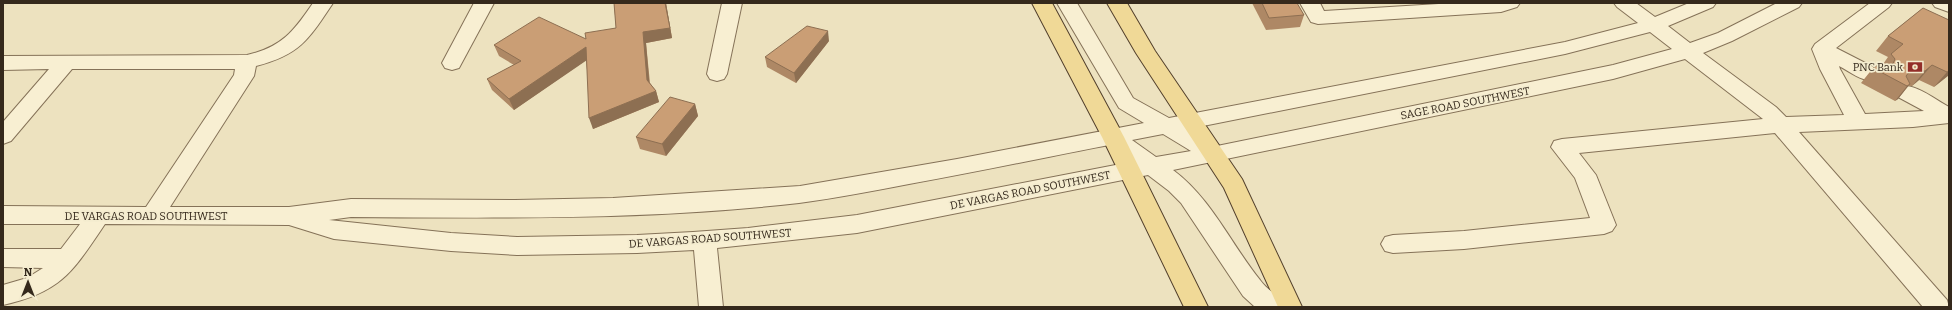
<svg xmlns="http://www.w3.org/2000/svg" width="1952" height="310" font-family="Bitter,serif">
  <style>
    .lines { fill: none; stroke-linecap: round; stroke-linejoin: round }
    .minor-casing { stroke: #857258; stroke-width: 2 }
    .major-casing { stroke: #53402c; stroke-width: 2 }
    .minor { fill: #f8efd2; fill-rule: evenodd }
    .major { fill: #f0d997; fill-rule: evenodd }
    .wall { fill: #ae8865 }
    .shaded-wall { fill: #8d6f52 }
    .building { fill: #ca9e75; stroke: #8d6f52 }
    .labels { text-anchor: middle; stroke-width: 3.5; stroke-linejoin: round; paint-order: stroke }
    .poi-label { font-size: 11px; fill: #35291c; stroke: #f4eccf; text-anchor: end }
    .street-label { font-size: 11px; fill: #35291c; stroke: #f4eccf }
  </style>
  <rect width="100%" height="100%" fill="#ede2bf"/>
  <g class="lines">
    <g class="minor-casing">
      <g id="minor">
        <path d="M313,3H333C309,39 300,55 256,66L254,76L170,207H289L351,199L515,200L613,198L800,186L957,159L1144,123L1119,108L1057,3H1077L1133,98L1169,118L1565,42L1638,23L1617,7L1614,3H1636L1655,17L1689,3H1716L1713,7L1668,26L1690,43L1718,33L1777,3H1802L1799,7L1732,41L1703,53L1776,107L1786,117L1844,115L1820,69L1812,49L1815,44L1870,3H1892L1889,7L1836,48L1879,70L1882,75L1879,80C1865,84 1852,73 1839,66L1840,69L1865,114L1924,111L1898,97L1895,92L1898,87C1914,82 1934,99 1949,107V123L1913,127L1799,132L1947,300L1949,307H1923L1775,133L1579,153L1596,175L1616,225L1612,231L1604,234L1464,249L1393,253L1385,251L1381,244L1385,237L1393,235L1464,231L1590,218L1575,178L1551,147L1554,141L1562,139L1763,119L1685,59L1613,79L1173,170C1211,198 1231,244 1260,280C1267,290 1279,295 1284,307H1255L1243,296L1181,203L1169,191L1148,175L857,233L717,248L723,307H699L694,250L637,253L517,255L451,251L334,239L289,225L105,224C73,271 62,292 3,305V285L27,278L43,268L3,267V249H61L80,224H3V206L146,207L234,75L235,69H72L11,141L3,144V122L49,69L3,70V56L247,55C282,47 294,31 313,3ZM1650,32L1672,49L1613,65L1217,146L1188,129L1565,54ZM1163,134L1191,151L1156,157L1132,140ZM1109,145L1131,162L857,215L748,228L693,232L637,235L517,237L451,233L329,220L351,217C501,218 651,220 799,203C836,198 873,191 909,184C976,172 1042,158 1109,145Z"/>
        <path d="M474,3H494L459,68L452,70L445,68L442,63Z"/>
        <path d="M722,3H742L727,74L724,79L717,81L710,79L707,74Z"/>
        <path d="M1300,3H1320L1324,11L1455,3H1520L1517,7L1501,12L1318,24L1311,22Z"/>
        <path d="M1932,3H1949V12L1935,7Z"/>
      </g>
    </g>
    <g class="major-casing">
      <g id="major">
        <path d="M1032,3H1052L1124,137L1208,307H1184L1102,137Z"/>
        <path d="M1107,3H1127L1155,51L1242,179L1302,307H1278L1224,188L1136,53Z"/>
      </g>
    </g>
    <use href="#minor" class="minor"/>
    <use href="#major" class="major"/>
  </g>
  <g class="wall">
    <path d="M614,3H666L672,38L646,43L650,83L656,91L659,102L593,129L586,60L514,110L492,90L487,79L514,65L499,56L494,45L586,39L616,28Z"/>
    <path d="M1252,3H1297L1304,15L1300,27L1266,30Z"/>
    <path d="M1923,8L1949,75L1934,87L1919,80L1912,86H1908L1898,99L1895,101L1861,83L1873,68L1881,67L1888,57L1876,51L1888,36Z"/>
    <path d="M829,41L796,83L767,67L765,57Z"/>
    <path d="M695,104L698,116L666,156L640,149L636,137Z"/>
  </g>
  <g class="shaded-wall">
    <path d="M665,3H666L672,38L646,43L650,91L647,80L643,32Z"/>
    <path d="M828,31L829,41L796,83L794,73Z"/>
    <path d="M586,47L590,58L514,110L509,99Z"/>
    <path d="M1932,65L1919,80L1912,86L1925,71Z"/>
    <path d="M1949,71V75L1934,87L1947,72Z"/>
    <path d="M1910,84L1898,99L1895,101L1907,86Z"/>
    <path d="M656,91L659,102L593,129L589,118Z"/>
    <path d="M695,104L698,116L666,156L662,144Z"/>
  </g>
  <g class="building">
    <path d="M614,3H665L670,28L643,32L647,80L656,91L589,118L586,47L509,99L487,79L521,61L494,45L539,17L586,39L585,33L616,28Z"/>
    <path d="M1262,3H1297L1304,15L1269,18Z"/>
    <path d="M1923,8L1949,20V71L1947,72L1932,65L1925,71H1910L1906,76L1910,84L1907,86L1873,68L1876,66L1886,67L1892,66L1895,59L1891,54L1903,44L1888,36Z"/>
    <path d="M807,26L828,31L794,73L765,57Z"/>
    <path d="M670,97L695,104L662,144L636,137Z"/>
  </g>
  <defs>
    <g id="bank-bare" transform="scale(1.2)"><path d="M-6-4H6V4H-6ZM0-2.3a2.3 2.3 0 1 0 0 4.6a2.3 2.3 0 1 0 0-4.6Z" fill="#932e29" stroke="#f4eccf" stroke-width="2.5" paint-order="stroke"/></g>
  </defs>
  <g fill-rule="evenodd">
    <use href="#bank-bare" x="1915" y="67"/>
  </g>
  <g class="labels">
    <g class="poi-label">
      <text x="1903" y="71">PNC Bank</text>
    </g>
    <g class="street-label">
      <text transform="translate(1465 103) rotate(-11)" y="4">SAGE ROAD SOUTHWEST</text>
      <text transform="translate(1030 190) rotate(-11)" y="4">DE VARGAS ROAD SOUTHWEST</text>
      <text x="146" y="220">DE VARGAS ROAD SOUTHWEST</text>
      <text transform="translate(710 238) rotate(-4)" y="4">DE VARGAS ROAD SOUTHWEST</text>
    </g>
  </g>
  <rect width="1952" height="310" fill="none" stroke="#35291c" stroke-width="8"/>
  <g transform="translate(28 282)" stroke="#f4eccf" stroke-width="3" paint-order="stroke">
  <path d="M0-3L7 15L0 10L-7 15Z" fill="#35291c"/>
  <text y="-6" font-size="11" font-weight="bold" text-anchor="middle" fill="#35291c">N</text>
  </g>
</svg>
